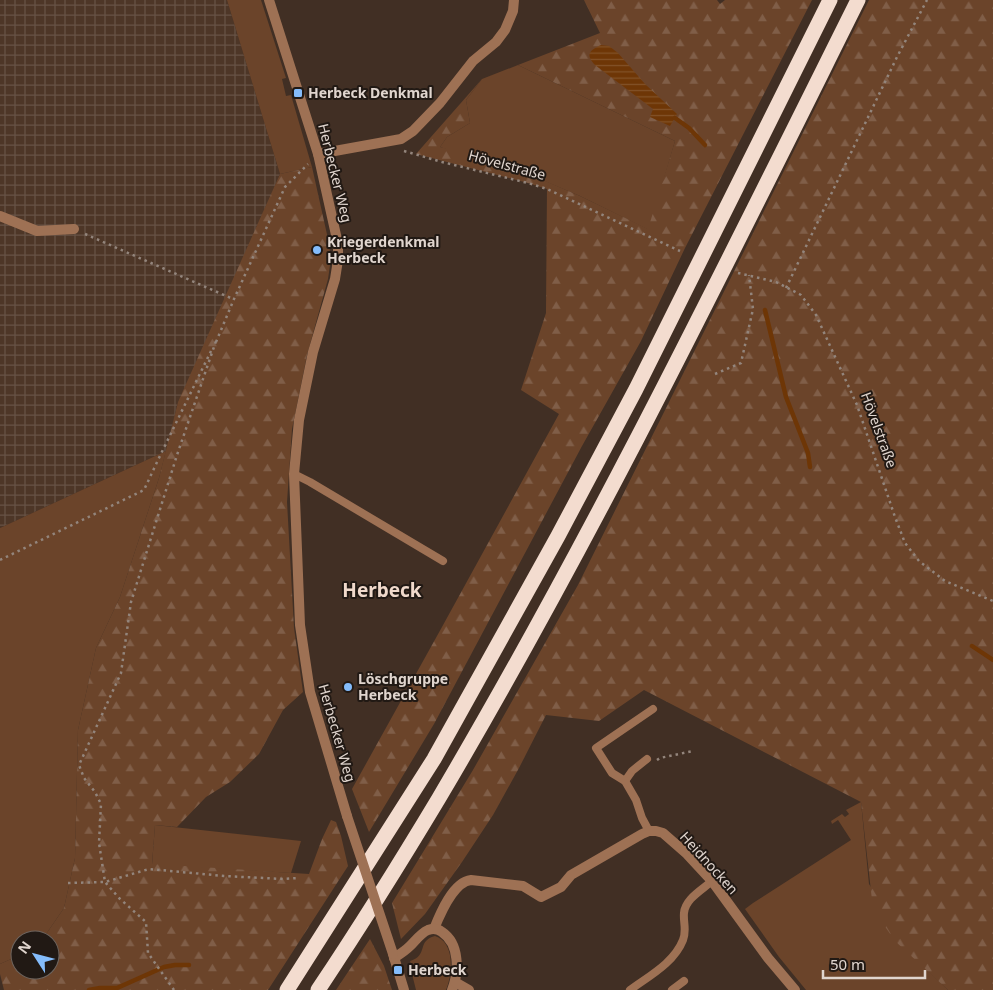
<svg xmlns="http://www.w3.org/2000/svg" width="993" height="990" font-family="'Noto Sans',sans-serif">
  <style>
    .industrial { fill: url(#industrial-grid) }
    .green { fill: #6b442a }
    .forest { fill: url(#forest-firs) }
    .water { fill: url(#water-rules) }
    .lines { fill: none; stroke-linecap: round; stroke-linejoin: round }
    .stream { stroke: #6e3606; stroke-width: 4.5 }
    .path { stroke: #93857c; stroke-width: 2.5; stroke-dasharray: 2.5 4; stroke-linecap: butt }
    .lane { stroke: #9e7154; stroke-width: 8 }
    .street { stroke: #9e7154; stroke-width: 10 }
    .highway { stroke: #f3dccf; stroke-width: 15 }
    .street-bridge { stroke: #9e7154; stroke-width: 10 }
    .poi-dot { fill: #84bcfb; stroke: #211914; stroke-width: 2 }
    .labels { text-anchor: middle; stroke-width: 4; stroke-linejoin: round; paint-order: stroke }
    .poi-label { font-size: 14px; font-weight: bold; fill: #e0d5ce; stroke: #211914; text-anchor: start }
    .street-label { font-size: 14px; fill: #e0d5ce; stroke: #211914 }
    .district-label { font-size: 19px; font-weight: bold; fill: #f0d9cb; stroke: #211914 }
  </style>
  <defs>
    <pattern id="industrial-grid" width="8" height="8" patternUnits="userSpaceOnUse" patternTransform="scale(1.25)"><rect width="8" height="8" fill="#4d3627"/><path d="M0 4h8M4 0v8" fill="none" stroke="#665245"/></pattern>
    <pattern id="forest-firs" width="22" height="20" patternUnits="userSpaceOnUse" patternTransform="scale(1.25)"><rect width="22" height="20" fill="#6b442a"/><path d="M5 1l3.5 6h-7zM16 11l3.5 6h-7z" fill="#805e48"/></pattern>
    <pattern id="water-rules" width="6" height="5" patternUnits="userSpaceOnUse" patternTransform="scale(1.25)"><rect width="6" height="5" fill="#6e3606"/><path d="M0 2.5h6" fill="none" stroke="#825229"/></pattern>
  </defs>
  <rect width="100%" height="100%" fill="#412f24"/>
  <path class="industrial" d="M0,0H227L280,174L197,364L178,402L166,451L0,528Z"/>
  <g class="green">
    <path d="M227,0H261L286,78L282,79L286,96L291,95L312,167L280,174Z"/>
    <path d="M518,65L675,141L649,230L580,196L542,180L440,147L447,137L470,123L466,100L482,79Z"/>
    <path d="M166,451L159,478L120,597L96,648L78,730L75,858L64,908L42,940H20V955L0,964V528Z"/>
    <path d="M861,802L869,884L922,965L948,990H806L779,957L745,909L753,903L851,840L838,820L832,824L831,821L842,814L845,817L849,814L846,810Z"/>
    <path d="M155,825L301,841L291,873L152,865Z"/>
    <path d="M435,936C455,942 453,974 446,990H416L411,970L413,969L410,961C429,955 416,941 435,936Z"/>
  </g>
  <g class="forest">
    <path d="M584,0H717L720,4L725,0H812L685,248L641,341L582,446L434,724L369,832L352,789L442,627L559,414L521,390L546,313L547,189L528,183L416,154L482,79L466,100L470,123L447,137L440,147L535,169L543,180L580,196L648,229L675,141L518,65L600,33Z"/>
    <path d="M869,0H993V990H948L895,941L873,909L861,802L644,690L599,721L546,715L519,768L493,815L462,862L425,914L401,939L392,903L414,867L473,770L578,585Z"/>
    <path d="M312,167L328,239L331,258L328,279L307,355L292,429L287,502L294,628L303,692L283,710L259,754L230,782L206,797L177,827L155,825L152,864L309,874L322,839L331,820L336,822L341,836L348,866L268,990H4L0,974V964L20,955V970H50V940H42L64,908L75,858L78,730L96,648L120,597L159,478L178,402L280,174Z"/>
    <path d="M370,939L384,966L392,990H336Z"/>
  </g>
  <path class="water" d="M601,45L609,46L618,53L645,84L677,114L670,126L650,117L653,109L595,65C586,55 588,51 601,45Z"/>
  <g class="lines">
    <g class="stream">
      <path d="M675,118L689,128L705,145"/>
      <path d="M765,310L786,397L808,453L810,467"/>
      <path d="M972,646L993,660"/>
      <path d="M89,990L100,988H117L164,967L175,965H189"/>
    </g>
    <g class="path">
      <path d="M404,151L442,162L528,183L547,189L680,251"/>
      <path d="M85,234L233,299"/>
      <path d="M738,273L776,282L801,295L816,315L857,405L895,517L905,543L919,561L945,581L993,601"/>
      <path d="M786,288L897,57L927,0"/>
      <path d="M216,342L234,299L285,187L308,164"/>
      <path d="M715,374L741,363L753,309L749,275"/>
      <path d="M0,560L144,490L158,460L211,351"/>
      <path d="M657,760L660,758L693,751"/>
      <path d="M68,883L105,882L149,869L224,876L283,879L298,878"/>
      <path d="M174,990L148,953L146,922L119,898L105,882L99,843L101,804L95,792L84,778L79,765L121,673L131,602L177,455L216,341"/>
    </g>
    <g class="lane">
      <path d="M294,474L310,482L443,561"/>
      <path d="M625,781L632,771L647,759"/>
      <path d="M649,831L642,818L636,800L625,781L612,773L596,748L653,709"/>
      <path d="M630,990C649,976 674,963 683,940C687,930 683,922 684,913C685,899 702,890 712,881"/>
      <path d="M672,990L684,981"/>
    </g>
    <g class="street">
      <path d="M269,0L318,154L338,244V260L335,279L313,352L299,420L294,474L300,625L310,692L347,816"/>
      <path d="M318,154L401,139L413,131L440,103L473,61L496,42L505,30L513,11L514,0"/>
      <path d="M0,216L37,231L74,229"/>
      <path d="M434,929C440,914 453,882 471,880L523,886L541,897L561,887L571,875L642,834L649,831H656L663,833L687,854L712,881L768,958L795,990"/>
      <path d="M393,954L404,990"/>
      <path d="M394,958C400,954 405,951 410,946C415,941 421,933 428,930C433,928 438,929 442,932C460,944 459,972 452,990"/>
      <path d="M455,982L469,990"/>
    </g>
    <g class="highway">
      <path d="M287,990L434,759L558,536L636,389L830,0"/>
      <path d="M318,990C360,927 400,863 439,798C592,539 724,269 858,0"/>
    </g>
    <path class="street-bridge" d="M347,816L393,954"/>
  </g>
  <g class="poi-dot">
    <rect x="293" y="88" width="10" height="10" rx="2.5"/>
    <circle cx="317" cy="250" r="5"/>
    <circle cx="348" cy="687" r="5"/>
    <rect x="393" y="965" width="10" height="10" rx="2.5"/>
  </g>
  <g class="labels">
    <g class="poi-label">
      <text x="308" y="98">Herbeck Denkmal</text>
      <text x="327" y="247">Kriegerdenkmal<tspan x="327" dy="16">Herbeck</tspan></text>
      <text x="358" y="684">Löschgruppe<tspan x="358" dy="16">Herbeck</tspan></text>
      <text x="408" y="975">Herbeck</text>
    </g>
    <g class="street-label">
      <text transform="translate(507 165) rotate(15)" y="5">Hövelstraße</text>
      <text transform="translate(335 173) rotate(76)" y="5">Herbecker Weg</text>
      <text transform="translate(879 430) rotate(70)" y="5">Hövelstraße</text>
      <text transform="translate(337 733) rotate(74)" y="5">Herbecker Weg</text>
      <text transform="translate(709 863) rotate(48)" y="5">Heidnocken</text>
    </g>
    <g class="district-label">
      <text x="382" y="597">Herbeck</text>
    </g>
  </g>
  <g transform="translate(35 955) rotate(306)"><circle r="24" fill="#211914" stroke="#6d645e"/>
  <path d="M0-4L9 19L0 12L-9 19Z" fill="#84bcfb"/>
  <text y="-8" font-size="14" font-weight="bold" text-anchor="middle" fill="#e0d5ce">N</text>
  </g>
  <path d="M823 970v8h102v-8" fill="none" stroke="#e0d5ce" stroke-width="2.5"/>
  <text x="830" y="970" font-size="15" fill="#e0d5ce" stroke="#211914" stroke-width="4" paint-order="stroke">50 m</text>
</svg>
